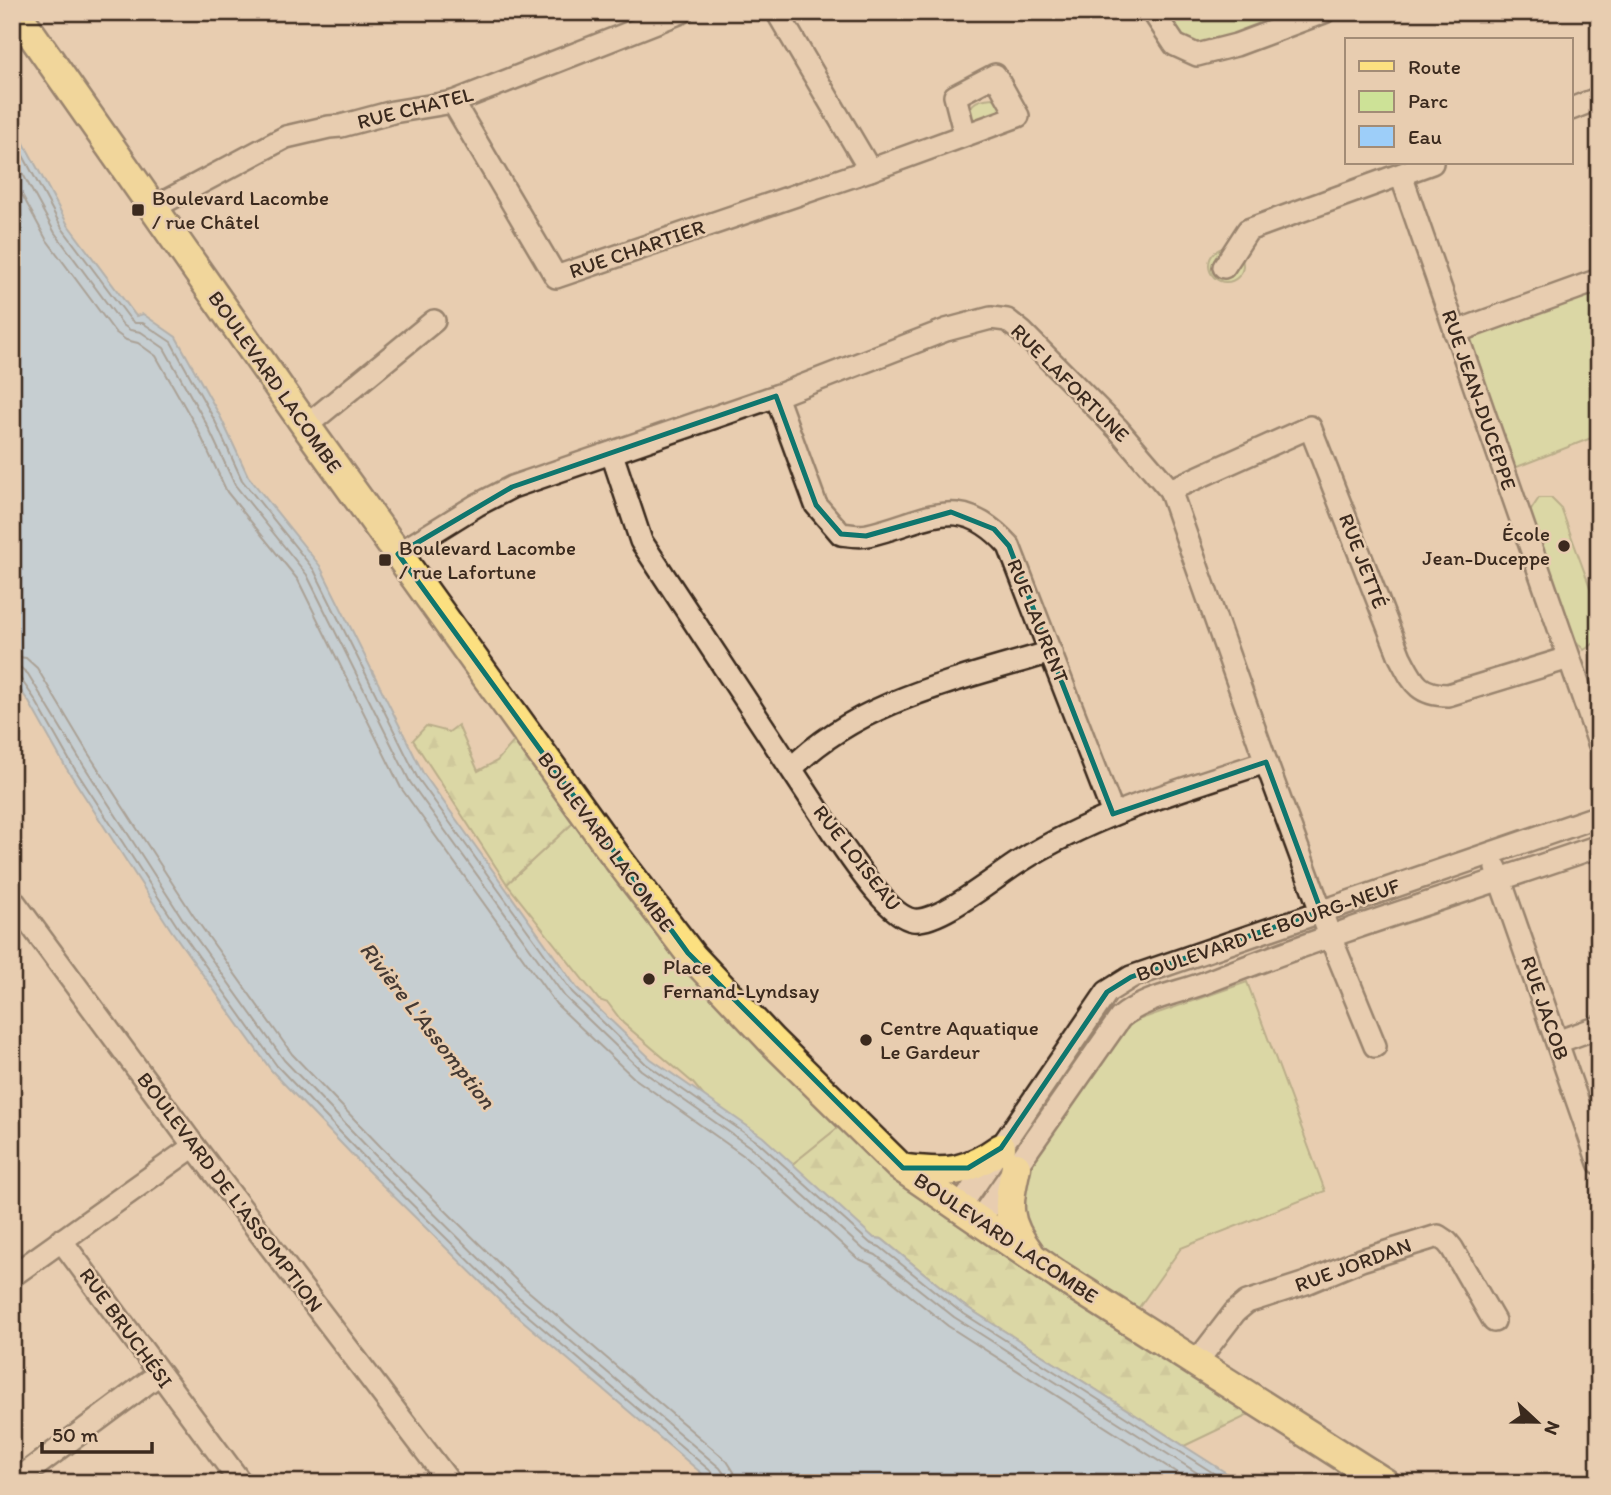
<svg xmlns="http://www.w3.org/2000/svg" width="1611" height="1495" font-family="Itim,sans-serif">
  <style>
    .green { fill: #cde297; stroke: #84865a; stroke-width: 2 }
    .forest { fill: url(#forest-firs); stroke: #84865a; stroke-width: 2 }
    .water { fill: #9dcef9; stroke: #768ca1; stroke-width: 2 }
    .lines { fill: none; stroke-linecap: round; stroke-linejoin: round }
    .shore { stroke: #626c76; stroke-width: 2 }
    .minor-casing { stroke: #3b2a1e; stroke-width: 26 }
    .major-casing { stroke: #3b2a1e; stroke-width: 33 }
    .minor { stroke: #e8cdb0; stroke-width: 21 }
    .major { stroke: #fce080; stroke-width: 28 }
    .marked { fill: none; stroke: #0f766e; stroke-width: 5; stroke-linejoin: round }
    .poi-dot { fill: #3b2a1e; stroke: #e8cdb0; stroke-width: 2.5 }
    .labels { text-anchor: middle; stroke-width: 5; stroke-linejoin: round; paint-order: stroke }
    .street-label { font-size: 21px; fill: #3b2a1e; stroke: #e8cdb0 }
    .poi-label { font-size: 21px; fill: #3b2a1e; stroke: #e8cdb0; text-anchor: start }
    .water-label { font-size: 23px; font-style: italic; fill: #453a34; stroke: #e8cdb0 }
  </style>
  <defs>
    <pattern id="forest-firs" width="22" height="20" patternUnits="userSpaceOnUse" patternTransform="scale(1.75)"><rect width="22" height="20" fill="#cde297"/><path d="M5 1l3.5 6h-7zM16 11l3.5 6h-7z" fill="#b1c282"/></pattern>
  </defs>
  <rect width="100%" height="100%" fill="#e8cdb0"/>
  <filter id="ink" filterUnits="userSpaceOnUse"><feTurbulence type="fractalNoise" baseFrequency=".0143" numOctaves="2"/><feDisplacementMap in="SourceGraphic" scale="14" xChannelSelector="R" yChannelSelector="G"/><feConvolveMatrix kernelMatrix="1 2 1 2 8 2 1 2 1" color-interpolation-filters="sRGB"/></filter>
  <g filter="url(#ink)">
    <g class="green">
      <path d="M1152,12H1321L1198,56Z"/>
      <path d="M993,98L1003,104L1004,113L971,125C966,105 974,99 993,98Z"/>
      <circle cx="1226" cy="265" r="17"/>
      <path d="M1599,280V435L1504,472L1455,332Z"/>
      <path d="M1539,498H1551L1561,508L1599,612V640L1584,650L1573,638L1529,513Z"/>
      <path d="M584,813L850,1118L784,1171L718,1113L693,1083L623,1023L608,1003L599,1000L507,884Z"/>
      <path d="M1247,982L1325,1191L1181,1248L1135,1313L1049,1263L1022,1220L1026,1167L1132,1022Z"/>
    </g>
    <g class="forest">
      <path d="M458,725L478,771L497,761L515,740L576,820L507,884L413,740L426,726L449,732Z"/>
      <path d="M850,1118L899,1166L1274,1403L1184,1446L962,1304L882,1239L874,1238L784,1171Z"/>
    </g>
    <path class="water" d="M12,121L68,225L136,316L143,314L176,337L221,418L248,476L320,566L423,773L577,988L651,1059L763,1137L874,1238L882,1239L962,1304L1242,1483H713L502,1303L362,1165L271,1070L171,930L65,766L29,702L12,678Z"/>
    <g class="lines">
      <g class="shore">
        <path d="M12,135L62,228L130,319L135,323H143L171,342L215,421L242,480L314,570L417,777L572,992L646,1064L759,1143L870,1243L880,1247L958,1310L1229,1483"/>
        <path d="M12,154L55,233L123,325L130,330L141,332L164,348L207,425L235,485L307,575L410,782L565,997L641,1070L753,1149L864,1250L876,1255L954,1317L1213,1483"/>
        <path d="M12,176L46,239L115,332L126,340L138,343L156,356L198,430L227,492L298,580L401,788L556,1004L634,1078L747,1158L857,1258L872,1265L948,1326L1193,1483"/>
        <path d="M12,656L26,658L37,668L88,753L193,915L292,1054L381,1147L520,1284L727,1461L734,1472L736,1483"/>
        <path d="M12,666L21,668L28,674L79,758L184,921L284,1060L374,1154L513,1292L720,1468L725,1475V1483"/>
        <path d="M12,675L20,678L34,698L71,763L177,926L277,1066L367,1160L507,1298L714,1474L717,1483"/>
      </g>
      <g class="minor-casing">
        <g id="minor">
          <path d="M777,12L870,170"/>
          <path d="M1153,12L1175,45L1197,55L1236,45L1324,12"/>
          <path d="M453,102L556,277L870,170L1018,116L995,75L955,96L965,135"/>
          <path d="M1571,109L1599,98"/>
          <path d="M1401,175L1599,743"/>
          <path d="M153,208L286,137L329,127L341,126L393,112L453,102L682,12"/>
          <path d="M1224,267L1248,230L1432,163"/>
          <path d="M1455,332L1599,280"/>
          <path d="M776,396L816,505L841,534C849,535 860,537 868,535C927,522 958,489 1009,546L1113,814"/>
          <path d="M306,426L434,321"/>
          <path d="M612,454L641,541L832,831C848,853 887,916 913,920C939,924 995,877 1019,862C1095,814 1181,790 1266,762"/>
          <path d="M1170,490L1310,427L1400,657C1413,681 1417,695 1448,695L1569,658"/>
          <path d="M398,554L477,505L512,487L776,396L946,330L991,318L1007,320L1022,332L1118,429L1170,490L1266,762L1330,936L1375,1046"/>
          <path d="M792,768C858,700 963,679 1051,652"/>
          <path d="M1496,868L1599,1163"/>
          <path d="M12,899L194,1146L450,1483"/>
          <path d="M1557,1042L1599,1027"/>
          <path d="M960,1207L1107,992L1131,977L1599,816"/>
          <path d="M979,1220L1120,1018C1143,998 1179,993 1207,982C1336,931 1468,891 1599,846"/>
          <path d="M61,1240L241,1483"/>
          <path d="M12,1276L194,1146"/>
          <path d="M1195,1364L1235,1312L1247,1302L1306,1283L1361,1260L1438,1236L1447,1242L1452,1248L1494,1321"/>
          <path d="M13,1483L159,1374"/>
        </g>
      </g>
      <g class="major-casing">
        <g id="major">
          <path d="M16,12L306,426L617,858L692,956L772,1041L899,1166L1058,1275L1385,1483"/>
          <path d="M1016,1167C1008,1204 1004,1220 1029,1252"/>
          <path d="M906,1169C948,1174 966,1173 1001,1148"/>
        </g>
      </g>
      <use href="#minor" class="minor"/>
      <use href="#major" class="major"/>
    </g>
  </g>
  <path d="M0 0H1611V1495H0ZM776,396L816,505L841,534L866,536L951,512L994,529L1009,546L1113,814L1266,762L1321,911L1131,977L1107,992L1001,1148L968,1168H903L688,953L398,554L512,487Z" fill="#e8cdb0" fill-opacity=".55" fill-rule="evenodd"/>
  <path class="marked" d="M776,396L816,505L841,534L866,536L951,512L994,529L1009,546L1113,814L1266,762L1321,911L1131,977L1107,992L1001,1148L968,1168H903L688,953L398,554L512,487Z"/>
  <g class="poi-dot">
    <rect x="131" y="203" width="14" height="14" rx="3.5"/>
    <circle cx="1564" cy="546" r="7"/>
    <rect x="378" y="553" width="14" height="14" rx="3.5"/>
    <circle cx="649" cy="979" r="7"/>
    <circle cx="866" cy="1040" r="7"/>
  </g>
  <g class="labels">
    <g class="street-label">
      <text transform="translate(415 108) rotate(-14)" y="7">RUE CHATEL</text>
      <text transform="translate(637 249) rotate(-19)" y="7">RUE CHARTIER</text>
      <text transform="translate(275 382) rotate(55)" y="7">BOULEVARD LACOMBE</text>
      <text transform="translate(1070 383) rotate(45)" y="7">RUE LAFORTUNE</text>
      <text transform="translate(1479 400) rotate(71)" y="7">RUE JEAN-DUCEPPE</text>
      <text transform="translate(1363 561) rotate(69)" y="7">RUE JETTÉ</text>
      <text transform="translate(1038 621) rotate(68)" y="7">RUE LAURENT</text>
      <text transform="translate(606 842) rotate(54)" y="7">BOULEVARD LACOMBE</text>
      <text transform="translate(857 858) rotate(52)" y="7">RUE LOISEAU</text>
      <text transform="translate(1268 930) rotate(-19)" y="7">BOULEVARD LE BOURG-NEUF</text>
      <text transform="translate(1545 1008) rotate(71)" y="7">RUE JACOB</text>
      <text transform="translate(230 1192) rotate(53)" y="7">BOULEVARD DE L'ASSOMPTION</text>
      <text transform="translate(1006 1238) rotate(34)" y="7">BOULEVARD LACOMBE</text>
      <text transform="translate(1353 1265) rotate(-20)" y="7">RUE JORDAN</text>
      <text transform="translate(126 1328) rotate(54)" y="7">RUE BRUCHÉSI</text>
    </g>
    <g class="poi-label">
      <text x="152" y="205">Boulevard Lacombe<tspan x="152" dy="24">/ rue Châtel</tspan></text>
      <text x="1550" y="541" text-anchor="end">École<tspan x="1550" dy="24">Jean-Duceppe</tspan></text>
      <text x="399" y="555">Boulevard Lacombe<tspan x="399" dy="24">/ rue Lafortune</tspan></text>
      <text x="663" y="974">Place<tspan x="663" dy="24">Fernand-Lyndsay</tspan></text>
      <text x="880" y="1035">Centre Aquatique<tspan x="880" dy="24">Le Gardeur</tspan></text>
    </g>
    <g class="water-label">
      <text transform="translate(428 1025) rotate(52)" y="8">Rivière L'Assomption</text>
    </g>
  </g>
  <rect width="1611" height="1495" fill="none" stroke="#e8cdb0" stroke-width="42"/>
  <rect x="21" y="21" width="1569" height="1453" fill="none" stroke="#3b2a1e" stroke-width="2.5" filter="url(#ink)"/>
  <rect x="1345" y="38" width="228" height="126" fill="#e8cdb0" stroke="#a38c76" stroke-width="2"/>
  <rect x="1359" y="61" width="35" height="10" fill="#fce080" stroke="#a38c76" stroke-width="2"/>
  <text x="1408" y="74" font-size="21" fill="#3b2a1e">Route</text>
  <rect x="1359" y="91" width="35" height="21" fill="#cde297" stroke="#a38c76" stroke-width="2"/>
  <text x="1408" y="108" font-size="21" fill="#3b2a1e">Parc</text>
  <rect x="1359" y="126" width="35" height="21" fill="#9dcef9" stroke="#a38c76" stroke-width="2"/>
  <text x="1408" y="144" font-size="21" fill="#3b2a1e">Eau</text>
  <g transform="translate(1537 1422) rotate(112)" stroke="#e8cdb0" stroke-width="5" paint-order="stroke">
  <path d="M0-5L12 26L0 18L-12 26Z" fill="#3b2a1e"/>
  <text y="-10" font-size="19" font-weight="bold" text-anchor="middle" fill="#3b2a1e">N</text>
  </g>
  <path d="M42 1442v10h110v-10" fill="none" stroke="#3b2a1e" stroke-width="3.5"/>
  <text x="52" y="1442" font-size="21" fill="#3b2a1e" stroke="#e8cdb0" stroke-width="5" paint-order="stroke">50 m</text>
</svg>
